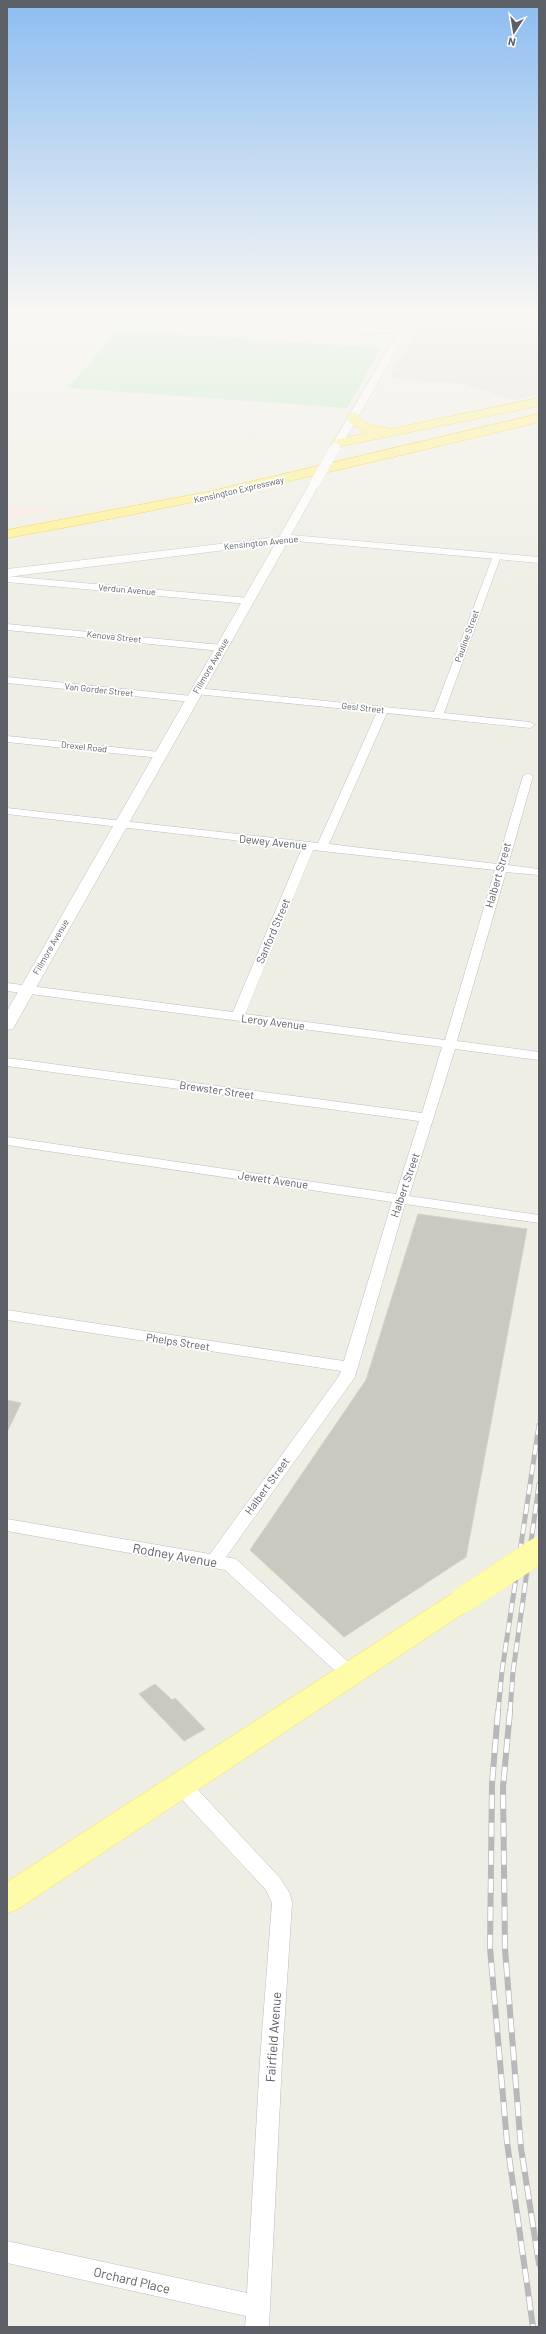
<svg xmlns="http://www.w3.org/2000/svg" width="546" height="2334" font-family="Barlow,sans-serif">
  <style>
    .industrial { fill: #e0e0d8 }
    .medical { fill: #fde6df }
    .green { fill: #bfe9c4 }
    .building { fill: #cac9c1; stroke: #d5d1c2 }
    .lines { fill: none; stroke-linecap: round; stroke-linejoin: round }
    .minor-casing { stroke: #bbbdc4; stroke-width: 1 }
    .tertiary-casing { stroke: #bbbdc4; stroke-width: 1 }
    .primary-casing { stroke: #fae152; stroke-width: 1 }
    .motorway-casing { stroke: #f3c700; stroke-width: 1 }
    .minor { fill: #fff; fill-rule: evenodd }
    .tertiary { fill: #fff; fill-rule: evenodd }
    .primary { fill: #fffca9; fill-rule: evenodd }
    .motorway { fill: #fff18b; fill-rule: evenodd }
    .rail-far1-casing { stroke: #b7b8b9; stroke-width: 5 }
    .rail-casing { stroke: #b7b8b9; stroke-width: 6 }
    .rail-far1 { stroke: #fff; stroke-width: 3.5; stroke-dasharray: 10; stroke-linecap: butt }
    .rail { stroke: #fff; stroke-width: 4.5; stroke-dasharray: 14; stroke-linecap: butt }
    .tertiary-bridge-casing { stroke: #bbbdc4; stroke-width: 10; stroke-linecap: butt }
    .primary-bridge-casing { stroke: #fae152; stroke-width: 26; stroke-linecap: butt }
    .tertiary-bridge { stroke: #fff; stroke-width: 10 }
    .primary-bridge { stroke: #fffca9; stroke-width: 26 }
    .labels { text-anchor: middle; stroke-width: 3.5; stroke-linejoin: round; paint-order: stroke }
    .far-street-label { font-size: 9px; fill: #5c5f66; stroke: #fff }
    .street-label { font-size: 11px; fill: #5c5f66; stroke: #fff }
    .near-street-label { font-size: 13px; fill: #5c5f66; stroke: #fff }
  </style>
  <rect width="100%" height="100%" fill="#efeee4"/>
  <path class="industrial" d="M515,308H539V394L513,400L465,384L389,378L429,309L512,314Z"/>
  <path class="medical" d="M7,508H64L7,517Z"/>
  <path class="green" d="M118,330L381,348L347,408L68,388Z"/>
  <g class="building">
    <path d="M418,1214L527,1229L466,1557L344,1637L250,1550L366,1380Z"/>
    <path d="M7,1400L21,1403L7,1432Z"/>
    <path d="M155,1684L172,1700L175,1698L205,1729L184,1741L139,1694Z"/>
  </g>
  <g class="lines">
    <g class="minor-casing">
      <g id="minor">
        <path d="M61,308H95L403,330L407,332L403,334L64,310Z"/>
        <path d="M497,553L501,556L444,713L530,722L535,725L530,728L387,713L329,844L497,864L523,776L528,773L533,776L508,865L539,869V875L506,872L457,1041L539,1052V1060L455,1049L409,1196L539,1215V1223L405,1204L355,1377L226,1557L236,1559L356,1669L359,1674L356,1679L350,1681L344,1679L225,1570L7,1531V1519L210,1554L339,1376L341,1371L7,1320V1310L344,1361L392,1202L7,1145V1137L396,1194L419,1121L7,1066V1058L422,1113L442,1047L7,991V983L233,1012L302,848L7,814V808L318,843L377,712L196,694L191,691L196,688L434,712L493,556ZM313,850L495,870L445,1040L245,1014Z"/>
        <path d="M7,576L248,598L253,601L248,604L7,582Z"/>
        <path d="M7,624L221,645L226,648L221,651L7,630Z"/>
        <path d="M7,677L192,696L197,699L192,702L7,683Z"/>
        <path d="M7,736L160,752L165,755L160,758L7,742Z"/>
        <path d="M181,1777L188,1779L280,1878L290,1894L292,1903L282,2060L269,2327H245L246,2316L7,2263V2241L247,2293L260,2060L272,1903L266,1890L174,1791L171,1785L174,1779Z"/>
      </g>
    </g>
    <g class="tertiary-casing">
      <g id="tertiary">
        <path d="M412,308H421L340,448L335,451L331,450L330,448Z"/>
        <path d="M315,480L320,483L291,535L539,557V563L296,541L287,543L15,1025L13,1029L7,1030V1011L275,544L7,577V569L279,537L310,483Z"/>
      </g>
    </g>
    <g class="primary-casing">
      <path id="primary" d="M463,1590L473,1593L477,1600L473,1607L18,1909L7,1913V1882L453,1593Z"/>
    </g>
    <g class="motorway-casing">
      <g id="motorway">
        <path d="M539,398V406L337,447L331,443L333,440L367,433L349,422L347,416L353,412L357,413C367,429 374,424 390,429Z"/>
        <path d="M539,414V422C362,465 186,507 7,538V530L207,492Z"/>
      </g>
    </g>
    <use href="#minor" class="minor"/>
    <use href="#tertiary" class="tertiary"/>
    <use href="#primary" class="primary"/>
    <use href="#motorway" class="motorway"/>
    <g class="rail-far1-casing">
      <g id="rail-far1">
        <path d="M498,1712L502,1671L539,1425"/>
        <path d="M510,1712L513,1672L539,1484"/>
      </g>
    </g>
    <g class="rail-casing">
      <g id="rail">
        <path d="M498,1711L492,1784L490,1948L507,2142L533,2327"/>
        <path d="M510,1711L503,1787L505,1949L521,2148L539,2264"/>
      </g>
    </g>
    <use href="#rail-far1" class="rail-far1"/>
    <use href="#rail" class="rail"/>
    <g class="tertiary-bridge-casing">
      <path id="tertiary-bridge" d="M315,483L335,448"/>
    </g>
    <g class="primary-bridge-casing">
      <path id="primary-bridge" d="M463,1600L539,1550"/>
    </g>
    <use href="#tertiary-bridge" class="tertiary-bridge"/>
    <use href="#primary-bridge" class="primary-bridge"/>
  </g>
  <linearGradient id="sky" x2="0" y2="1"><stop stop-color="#8dbdf1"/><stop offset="0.49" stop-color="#f8f7f3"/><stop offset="1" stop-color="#f8f7f3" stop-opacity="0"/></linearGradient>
  <rect width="546" height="635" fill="url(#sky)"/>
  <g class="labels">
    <g class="far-street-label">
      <text transform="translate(239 490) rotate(-13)" y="3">Kensington Expressway</text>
      <text transform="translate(261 543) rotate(-6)" y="3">Kensington Avenue</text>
      <text transform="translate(127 590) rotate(5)" y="3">Verdun Avenue</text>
      <text transform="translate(467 636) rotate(-70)" y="3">Pauline Street</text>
      <text transform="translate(114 637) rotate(6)" y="3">Kenova Street</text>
      <text transform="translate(211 666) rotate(-60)" y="3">Fillmore Avenue</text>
      <text transform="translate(99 690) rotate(6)" y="3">Van Gorder Street</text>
      <text transform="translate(363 708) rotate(6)" y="3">Gesl Street</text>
      <text transform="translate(84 747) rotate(6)" y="3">Drexel Road</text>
      <text transform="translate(51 947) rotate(-60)" y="3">Fillmore Avenue</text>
    </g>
    <g class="street-label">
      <text transform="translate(273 842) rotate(6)" y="4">Dewey Avenue</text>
      <text transform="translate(498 875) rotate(-74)" y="4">Halbert Street</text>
      <text transform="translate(273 931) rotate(-67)" y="4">Sanford Street</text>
      <text transform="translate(273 1022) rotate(7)" y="4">Leroy Avenue</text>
      <text transform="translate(217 1090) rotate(8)" y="4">Brewster Street</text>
      <text transform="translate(273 1180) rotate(8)" y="4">Jewett Avenue</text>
      <text transform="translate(405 1185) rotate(-71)" y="4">Halbert Street</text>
      <text transform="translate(178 1342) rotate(9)" y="4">Phelps Street</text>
      <text transform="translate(267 1486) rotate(-54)" y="4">Halbert Street</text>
    </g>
    <g class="near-street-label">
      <text transform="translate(175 1555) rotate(10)" y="5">Rodney Avenue</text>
      <text transform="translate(273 2037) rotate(-86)" y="5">Fairfield Avenue</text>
      <text transform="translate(132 2280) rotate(13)" y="5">Orchard Place</text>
    </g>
  </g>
  <rect width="546" height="2334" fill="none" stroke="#5c5f66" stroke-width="16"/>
  <g transform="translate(514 32) rotate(192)" stroke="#ffffff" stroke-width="3" paint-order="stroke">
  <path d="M0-3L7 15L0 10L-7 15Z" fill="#5c5f66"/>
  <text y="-6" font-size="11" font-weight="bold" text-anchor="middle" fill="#5c5f66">N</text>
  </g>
</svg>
